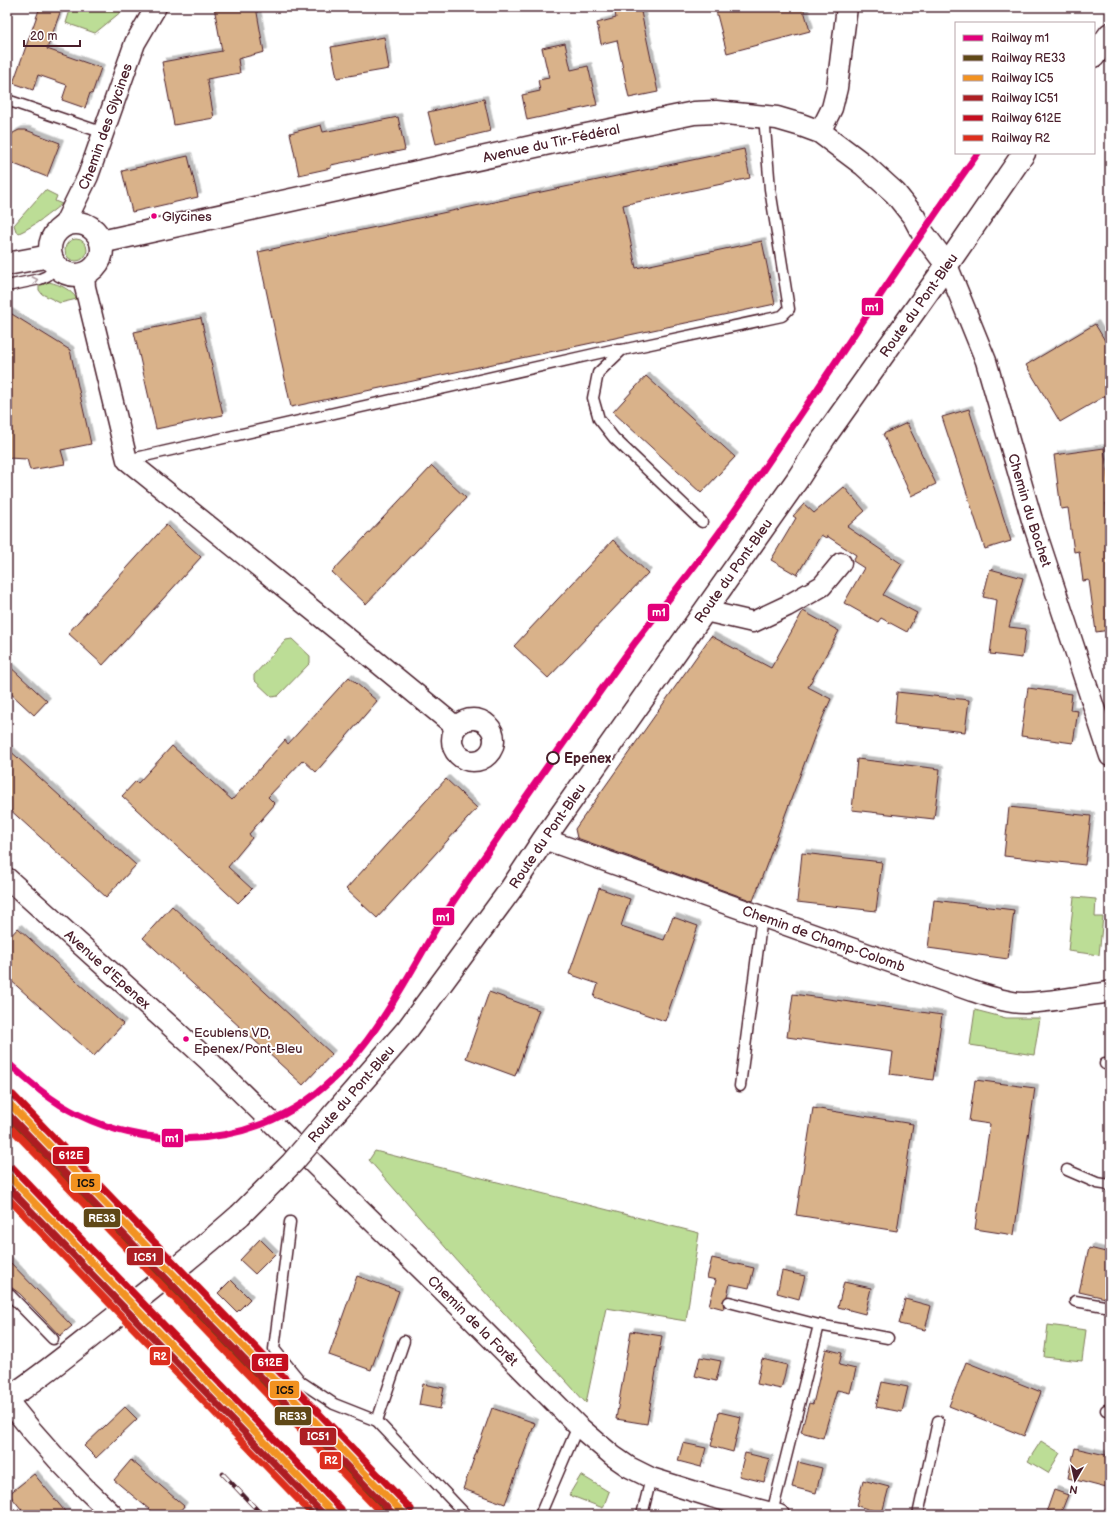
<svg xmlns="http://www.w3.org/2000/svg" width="1117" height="1522" font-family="'Balsamiq Sans',sans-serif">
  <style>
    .green { fill: #bcdd96; stroke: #837e60 }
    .building { fill: #d9b28a; stroke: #4a1f2b; filter: url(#shadow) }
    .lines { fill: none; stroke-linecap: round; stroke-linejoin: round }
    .lane-casing { stroke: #4a1f2b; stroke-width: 13 }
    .street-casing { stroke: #4a1f2b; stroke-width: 23 }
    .secondary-casing { stroke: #4a1f2b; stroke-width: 25 }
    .lane { stroke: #fff; stroke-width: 10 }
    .street { stroke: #fff; stroke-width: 20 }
    .secondary { stroke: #fff; stroke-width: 22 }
    .rail-casing { stroke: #4a1f2b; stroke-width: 4.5 }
    .rail { stroke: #fff; stroke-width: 3; stroke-dasharray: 9; stroke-linecap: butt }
    .secondary-bridge-casing { stroke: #4a1f2b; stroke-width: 25; stroke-linecap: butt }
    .secondary-bridge { stroke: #fff; stroke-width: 22 }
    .rail-1-casing { stroke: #fff; stroke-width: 10 }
    .rail-2-casing { stroke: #fff; stroke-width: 10 }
    .rail-3-casing { stroke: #fff; stroke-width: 10 }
    .rail-4-casing { stroke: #fff; stroke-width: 10 }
    .rail-5-casing { stroke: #fff; stroke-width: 10 }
    .rail-6-casing { stroke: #fff; stroke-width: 10 }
    .rail-1 { stroke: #e2007a; stroke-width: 7 }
    .rail-2 { stroke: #5f4817; stroke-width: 7 }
    .rail-3 { stroke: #f29220; stroke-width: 7 }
    .rail-4 { stroke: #ad1f23; stroke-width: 7 }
    .rail-5 { stroke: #c50e1f; stroke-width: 7 }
    .rail-6 { stroke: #dd2e1d; stroke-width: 7 }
    .oneway { stroke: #ae9aa0 }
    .bus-dot { fill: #e5007d; stroke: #fff; stroke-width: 1.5 }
    .stop-dot { fill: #fff; stroke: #4a1f2b; stroke-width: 2 }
    .labels { text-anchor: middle; stroke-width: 4; stroke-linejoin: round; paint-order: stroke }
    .bus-label { font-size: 13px; fill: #4a1f2b; stroke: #fff; text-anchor: start }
    .street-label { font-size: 14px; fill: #4a1f2b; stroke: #fff }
    .stop-label { font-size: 14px; font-weight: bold; fill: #4a1f2b; stroke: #fff; text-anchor: start }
    .line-badge { stroke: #fff; stroke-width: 1.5 }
    .badge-label { font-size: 11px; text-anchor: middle; font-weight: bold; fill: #fff }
    .pale-badge-label { font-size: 11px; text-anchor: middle; font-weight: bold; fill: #111 }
  </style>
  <defs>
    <filter id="shadow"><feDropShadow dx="3.5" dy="-3.5" stdDeviation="0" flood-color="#0004"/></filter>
  </defs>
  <rect width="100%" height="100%" fill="#fff"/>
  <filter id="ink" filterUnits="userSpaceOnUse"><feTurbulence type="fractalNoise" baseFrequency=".025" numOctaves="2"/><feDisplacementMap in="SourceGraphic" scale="8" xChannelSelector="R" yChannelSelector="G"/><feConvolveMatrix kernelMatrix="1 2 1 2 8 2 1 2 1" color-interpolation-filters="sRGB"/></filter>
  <g filter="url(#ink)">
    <g class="green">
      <path d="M76,7H111L122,11L95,33L66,23L70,10Z"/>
      <path d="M45,190L57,196L55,201L62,204C48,214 35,226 19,233L16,231L14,225Z"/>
      <circle cx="76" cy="250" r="11"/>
      <path d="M49,282C61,285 70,289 77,299L60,303L42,294L39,290V285Z"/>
      <path d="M292,639L310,656V663L278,696L272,697L254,680V675L286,640Z"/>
      <path d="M1074,897L1096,899L1095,917H1103L1099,955L1068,951Z"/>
      <path d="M975,1010L1006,1018H1040L1034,1055L970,1045Z"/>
      <path d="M375,1151L699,1233L686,1321L606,1308L586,1403L481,1288L369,1160Z"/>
      <path d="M1048,1325L1086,1330L1082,1361L1044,1357Z"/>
      <path d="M1041,1441L1060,1453L1048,1473L1028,1461Z"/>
      <path d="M581,1475L609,1492L603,1508L569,1495Z"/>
    </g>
    <g class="building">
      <path d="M40,7H62L47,49L101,68L92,94L90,93L85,108L62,100L67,85L38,75L33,90L13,83Z"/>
      <path d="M214,7H256L264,52L238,59L240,73L207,79L214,118L174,125L162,62L222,51Z"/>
      <path d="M614,7H640L658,92L629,98L617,40L601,44L597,23L616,18Z"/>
      <path d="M715,7H803L810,31L727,53Z"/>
      <path d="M384,37L389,69L337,78L331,47Z"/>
      <path d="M565,43L571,70L588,66L597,105L527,120L522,95L540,91L538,80L549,78L542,48Z"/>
      <path d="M484,99L491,131L436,144L428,112Z"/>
      <path d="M398,117L405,150L331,165V168L299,175L290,133L321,125L323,132Z"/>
      <path d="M19,130H26L60,143L47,177L14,164L8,158L7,145L9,139L13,133Z"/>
      <path d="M744,149L750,178L623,205L636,268L762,241L775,304L291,407L258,252Z"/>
      <path d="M188,156L198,197L132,212L122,171Z"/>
      <path d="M7,311L70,350L91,444L61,450L65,464L30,470L27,459L7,458Z"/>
      <path d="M201,318L223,415L156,429L134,332Z"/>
      <path d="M1095,324L1110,349V393L1060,422L1026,365Z"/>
      <path d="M646,376L735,457L701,493L613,412Z"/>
      <path d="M969,409L1011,541L985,549L942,417Z"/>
      <path d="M907,423L936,484L911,496L883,434Z"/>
      <path d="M1104,448L1110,492V503H1106L1110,531V542L1108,543L1110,559V630L1096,632L1089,580L1083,581L1079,551L1074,552L1068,508L1061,509L1054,455Z"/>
      <path d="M432,466L466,498L366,604L332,572Z"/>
      <path d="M844,487L865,511L847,527L902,564L883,595L917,613L907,632L881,618L878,622L844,603L864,568L853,561L856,555L827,536L826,538L821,535L797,575L771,560L796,518L793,516L804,504L814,513Z"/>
      <path d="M166,525L201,557L103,665L68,633Z"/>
      <path d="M613,540L648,573L548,678L514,646Z"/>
      <path d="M990,569L1023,578L1009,627L1026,629L1022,658L990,654L997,600L983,597Z"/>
      <path d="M803,611L839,631L808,687L831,699L815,735L753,901L577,838L575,829L711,636L771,668Z"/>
      <path d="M7,664L47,701L34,715L7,690Z"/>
      <path d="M349,677L377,701L316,772L303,760L268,797L275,804L249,834L252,838L228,867L252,889L238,903L122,796L136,781L138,783L172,746L232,800L285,740L288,744Z"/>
      <path d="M1028,688L1072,694L1070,710L1078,711L1073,743L1021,736Z"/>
      <path d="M897,692L969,700L965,732L894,724Z"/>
      <path d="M7,748L136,865L106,897L7,807Z"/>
      <path d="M857,759L940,769L934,819L852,810Z"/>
      <path d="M446,779L477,808L377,918L346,889Z"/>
      <path d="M1009,807L1091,816L1085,865L1004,856Z"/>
      <path d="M802,853L882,862L876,911L797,902Z"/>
      <path d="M599,888L630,899L621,926L664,940L673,917L698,926L665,1021L594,997L598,984L569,974Z"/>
      <path d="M934,900L1014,910L1008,959L928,948Z"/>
      <path d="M172,906L332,1054L303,1085L143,938Z"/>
      <path d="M18,928L123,1024L94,1056L7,977V940Z"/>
      <path d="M489,992L539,1010L515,1076L466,1058Z"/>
      <path d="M793,994L942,1015L933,1080L890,1074L893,1052L787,1037Z"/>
      <path d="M975,1080L1035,1088L1014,1235L975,1229L990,1124L969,1121Z"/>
      <path d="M813,1108L913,1124L897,1231L796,1215Z"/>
      <path d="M260,1239L275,1254L255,1274L240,1260Z"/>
      <path d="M1089,1248L1110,1253V1299L1079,1292Z"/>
      <path d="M712,1258L754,1268L749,1288L730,1284L727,1296L723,1301L724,1309L709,1305L716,1280L707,1278Z"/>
      <path d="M7,1259L72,1326L60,1336L20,1294L11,1287L7,1286Z"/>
      <path d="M782,1271L805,1276L799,1299L777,1293Z"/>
      <path d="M357,1276L399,1291L371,1370L329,1355Z"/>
      <path d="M231,1280L250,1299L237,1312L218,1293Z"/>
      <path d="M844,1282L871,1288L865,1314L838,1307Z"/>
      <path d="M905,1299L931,1306L925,1330L899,1324Z"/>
      <path d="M631,1331L662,1336L647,1424L616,1419Z"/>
      <path d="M826,1349L842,1353L839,1365L856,1369L850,1393L837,1390L823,1438L801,1432L809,1403L813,1404Z"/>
      <path d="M700,1357L721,1361L716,1381L695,1376Z"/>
      <path d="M762,1359L787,1365L781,1389L757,1384Z"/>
      <path d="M966,1362L1041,1392L1024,1436L949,1406Z"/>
      <path d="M882,1382L908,1387L902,1412L876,1407Z"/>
      <path d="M423,1384L444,1388L440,1409L419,1405Z"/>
      <path d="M125,1407L137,1419L96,1458L84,1446Z"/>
      <path d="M492,1408L535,1423L505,1504L463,1489Z"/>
      <path d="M719,1412L741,1417L733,1452L711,1446Z"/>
      <path d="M683,1443L706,1448L701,1467L678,1461Z"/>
      <path d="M1075,1448L1110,1456V1489L1068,1478Z"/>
      <path d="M745,1453L770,1459L764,1482L739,1476Z"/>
      <path d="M131,1460L184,1506L177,1515H156L114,1480Z"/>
      <path d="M798,1462L822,1468L816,1493L792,1487Z"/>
      <path d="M34,1474L68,1515H26L9,1494Z"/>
      <path d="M863,1480L889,1487L882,1513L857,1506Z"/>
      <path d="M1054,1490L1068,1495L1060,1515L1047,1510Z"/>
    </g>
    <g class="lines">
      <g class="lane-casing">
        <g id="lane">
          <path d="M7,100L104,133"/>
          <path d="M7,286L40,279L47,276L56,267"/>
          <path d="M127,460L612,350H622"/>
          <path d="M702,522L614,438L599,419L593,398L598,373L622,350L782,316L789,309L770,189L764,116"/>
          <path d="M1105,1064L1110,1065"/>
          <path d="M740,1086L762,917"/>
          <path d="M1067,1170L1097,1183L1110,1185"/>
          <path d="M290,1222L274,1349L301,1382L334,1404L377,1421L466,1515"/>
          <path d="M7,1292L53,1339"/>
          <path d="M1075,1301L1110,1307"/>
          <path d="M729,1302L819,1325L772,1513"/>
          <path d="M819,1325L888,1338"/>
          <path d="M1106,1410L1110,1411"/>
          <path d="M377,1421L404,1341"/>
          <path d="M540,1515L578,1426"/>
          <path d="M642,1515L651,1478"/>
          <path d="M918,1515L938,1421"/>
        </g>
      </g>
      <g class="street-casing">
        <g id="street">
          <path d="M820,132L832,108L837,88L847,7"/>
          <path id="s1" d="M64,225L88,176L135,43L156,7"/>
          <path id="s2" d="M947,265L986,361L1032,520L1110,756"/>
          <path d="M84,274L85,287L127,460L372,658L456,727"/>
          <path d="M705,611L753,622L787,606L822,586L841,563"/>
          <circle cx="473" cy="740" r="21"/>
          <path id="s3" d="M544,839L972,991C989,996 1007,1003 1024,1003C1052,1002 1082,996 1110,992"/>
          <path id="s4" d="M7,878L208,1060L462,1309L578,1426L613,1456L629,1467L651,1478L712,1497L779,1515"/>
          <path d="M7,1400C39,1441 75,1480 113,1515"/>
        </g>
      </g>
      <g class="secondary-casing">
        <g id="secondary">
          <path d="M1094,56L1110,34"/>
          <circle cx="76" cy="249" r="26"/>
          <path id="s5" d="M101,242L572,138L694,113L716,112L777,118L801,125L820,132L864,165L895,193L914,217L922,232L947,265"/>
          <path d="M7,264L50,256"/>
          <path id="s6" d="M333,1115L407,1030L511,889L544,839L797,480L824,438L947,265L1024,153"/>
          <path d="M7,1399C41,1377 72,1351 104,1326C150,1290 196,1254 240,1215"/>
        </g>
      </g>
      <use href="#lane" class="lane"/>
      <use href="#street" class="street"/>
      <use href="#secondary" class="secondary"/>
      <g class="rail-casing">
        <path id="rail" d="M223,1474L262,1515"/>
      </g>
      <use href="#rail" class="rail"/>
      <g class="secondary-bridge-casing">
        <path id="secondary-bridge" d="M240,1215L292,1163L333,1115"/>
      </g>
      <use href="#secondary-bridge" class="secondary-bridge"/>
      <g class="rail-1-casing">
        <path id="rail-1" d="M7,1062C29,1082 52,1102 79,1115C147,1148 230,1147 295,1108C363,1067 398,993 437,927C455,897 476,869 496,840C541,775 587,709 634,644C666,602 699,562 729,519C814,398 892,273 978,153"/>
      </g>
      <g class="rail-2-casing">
        <path id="rail-2" d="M7,1119L388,1515"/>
      </g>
      <g class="rail-3-casing">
        <g id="rail-3">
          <path d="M7,1101L405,1515"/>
          <path d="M7,1174L335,1515"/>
        </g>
      </g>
      <g class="rail-4-casing">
        <g id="rail-4">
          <path d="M7,1113L394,1515"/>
          <path d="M7,1186L324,1515"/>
        </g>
      </g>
      <g class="rail-5-casing">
        <g id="rail-5">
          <path d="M13,1095L411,1509"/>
          <path d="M13,1168L341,1509"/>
        </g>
      </g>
      <g class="rail-6-casing">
        <g id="rail-6">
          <path d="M7,1124L383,1515"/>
          <path d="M7,1197L313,1515"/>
        </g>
      </g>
      <use href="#rail-1" class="rail-1"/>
      <use href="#rail-2" class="rail-2"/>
      <use href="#rail-3" class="rail-3"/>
      <use href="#rail-4" class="rail-4"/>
      <use href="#rail-5" class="rail-5"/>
      <use href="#rail-6" class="rail-6"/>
    </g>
    <defs><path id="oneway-chevron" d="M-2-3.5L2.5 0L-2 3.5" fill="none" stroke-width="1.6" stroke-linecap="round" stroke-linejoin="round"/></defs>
    <use class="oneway" href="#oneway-chevron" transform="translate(35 280) rotate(-13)"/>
  </g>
  <g class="bus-dot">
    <circle cx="154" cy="216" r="3.5"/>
    <circle cx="186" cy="1039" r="3.5"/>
  </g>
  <circle class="stop-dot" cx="553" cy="758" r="6"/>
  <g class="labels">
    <g class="bus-label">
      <text x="162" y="221">Glycines</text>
      <text x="194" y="1037">Ecublens VD,<tspan x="194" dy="16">Epenex/Pont-Bleu</tspan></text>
    </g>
    <g class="street-label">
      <text dy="5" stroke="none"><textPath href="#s1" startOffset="107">Chemin des Glycines</textPath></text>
      <text dy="5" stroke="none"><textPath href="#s5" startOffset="461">Avenue du Tir-Fédéral</textPath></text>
      <text dy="5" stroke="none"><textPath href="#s6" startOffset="1000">Route du Pont-Bleu</textPath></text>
      <text dy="5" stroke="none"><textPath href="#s2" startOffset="259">Chemin du Bochet</textPath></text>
      <text dy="5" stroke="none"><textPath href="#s6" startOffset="676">Route du Pont-Bleu</textPath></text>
      <text dy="5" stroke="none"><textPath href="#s6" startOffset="352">Route du Pont-Bleu</textPath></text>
      <text dy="5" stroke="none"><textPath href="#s3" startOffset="297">Chemin de Champ-Colomb</textPath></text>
      <text dy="5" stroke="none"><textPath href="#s4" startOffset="136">Avenue d'Epenex</textPath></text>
      <text transform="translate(351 1094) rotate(-49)" y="5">Route du Pont-Bleu</text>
      <text dy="5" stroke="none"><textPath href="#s4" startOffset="643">Chemin de la Forêt</textPath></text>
    </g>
    <g class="stop-label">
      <text x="564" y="763">Epenex</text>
    </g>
  </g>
  <g class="line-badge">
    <rect x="861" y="297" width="23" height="19" rx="4" fill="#e2007a"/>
    <rect x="647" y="603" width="23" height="19" rx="4" fill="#e2007a"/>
    <rect x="432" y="907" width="23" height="19" rx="4" fill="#e2007a"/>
    <rect x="161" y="1128" width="23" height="20" rx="4" fill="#e2007a"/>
    <rect x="52" y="1146" width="38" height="19" rx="4" fill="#c50e1f"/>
    <rect x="70" y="1173" width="31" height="19" rx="4" fill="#f29220"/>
    <rect x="83" y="1208" width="38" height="20" rx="4" fill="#5f4817"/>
    <rect x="126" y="1247" width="38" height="19" rx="4" fill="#ad1f23"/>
    <rect x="149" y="1346" width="22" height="20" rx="4" fill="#dd2e1d"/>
    <rect x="251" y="1353" width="38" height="19" rx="4" fill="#c50e1f"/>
    <rect x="269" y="1380" width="31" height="19" rx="4" fill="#f29220"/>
    <rect x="274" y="1406" width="38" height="20" rx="4" fill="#5f4817"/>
    <rect x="299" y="1427" width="38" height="19" rx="4" fill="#ad1f23"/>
    <rect x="319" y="1451" width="23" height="19" rx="4" fill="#dd2e1d"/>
  </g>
  <g class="badge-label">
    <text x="872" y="311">m1</text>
    <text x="659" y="616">m1</text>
    <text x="443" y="921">m1</text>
    <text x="172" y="1142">m1</text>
    <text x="71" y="1159">612E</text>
    <text x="102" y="1222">RE33</text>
    <text x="145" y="1261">IC51</text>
    <text x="160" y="1360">R2</text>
    <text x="270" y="1366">612E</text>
    <text x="293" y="1420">RE33</text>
    <text x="318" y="1440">IC51</text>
    <text x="331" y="1464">R2</text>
  </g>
  <g class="pale-badge-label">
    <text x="86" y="1187">IC5</text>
    <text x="285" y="1394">IC5</text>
  </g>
  <rect width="1117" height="1522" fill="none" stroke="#fff" stroke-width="24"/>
  <rect x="12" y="12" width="1093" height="1498" fill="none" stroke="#4a1f2b" stroke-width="1.5" filter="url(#ink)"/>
  <rect x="955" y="22" width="140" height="132" fill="#ffffff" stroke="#b7a5aa"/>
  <rect x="963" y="35" width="20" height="6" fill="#e2007a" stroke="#b7a5aa"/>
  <text x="991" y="42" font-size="12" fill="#4a1f2b">Railway m1</text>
  <rect x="963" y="55" width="20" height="6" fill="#5f4817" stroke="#b7a5aa"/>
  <text x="991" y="62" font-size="12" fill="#4a1f2b">Railway RE33</text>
  <rect x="963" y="75" width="20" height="6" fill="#f29220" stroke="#b7a5aa"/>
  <text x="991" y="82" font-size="12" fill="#4a1f2b">Railway IC5</text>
  <rect x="963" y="95" width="20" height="6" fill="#ad1f23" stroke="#b7a5aa"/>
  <text x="991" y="102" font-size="12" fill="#4a1f2b">Railway IC51</text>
  <rect x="963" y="115" width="20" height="6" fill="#c50e1f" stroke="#b7a5aa"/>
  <text x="991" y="122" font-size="12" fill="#4a1f2b">Railway 612E</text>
  <rect x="963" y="135" width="20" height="6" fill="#dd2e1d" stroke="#b7a5aa"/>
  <text x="991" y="142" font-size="12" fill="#4a1f2b">Railway R2</text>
  <g transform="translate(1075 1480) rotate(189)" stroke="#ffffff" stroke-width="3" paint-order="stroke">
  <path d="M0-3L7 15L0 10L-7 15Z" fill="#4a1f2b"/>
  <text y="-6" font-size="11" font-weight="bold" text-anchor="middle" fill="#4a1f2b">N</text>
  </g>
  <path d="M24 40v6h56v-6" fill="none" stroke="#4a1f2b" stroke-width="2"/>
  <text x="30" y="40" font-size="12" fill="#4a1f2b" stroke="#ffffff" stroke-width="3" paint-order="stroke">20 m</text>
</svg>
